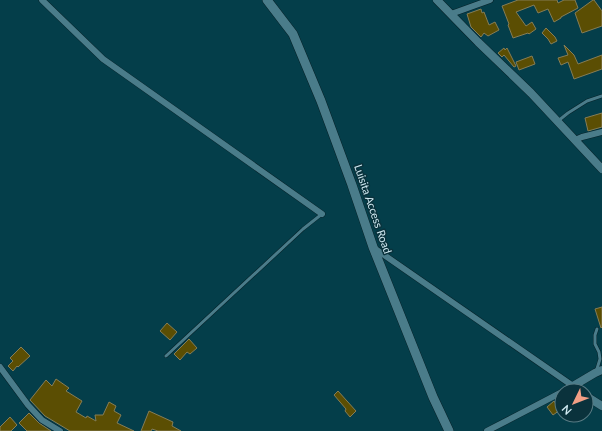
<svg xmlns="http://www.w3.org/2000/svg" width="602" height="431" font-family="Lato,sans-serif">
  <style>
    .building { fill: #5b4e03; stroke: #867d55 }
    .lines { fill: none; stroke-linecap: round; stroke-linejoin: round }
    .service-casing { stroke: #072229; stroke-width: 4 }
    .minor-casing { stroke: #072229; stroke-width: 7 }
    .tertiary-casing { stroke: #072229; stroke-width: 9 }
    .secondary-casing { stroke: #072229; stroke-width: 10 }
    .service { stroke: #4a7c8a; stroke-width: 3 }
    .minor { stroke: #4a7c8a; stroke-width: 6 }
    .tertiary { stroke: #4a7c8a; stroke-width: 8 }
    .secondary { stroke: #4a7c8a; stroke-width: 9 }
    .labels { text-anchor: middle; stroke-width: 3; stroke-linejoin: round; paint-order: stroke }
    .street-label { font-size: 11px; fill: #d0e9f1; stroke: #0a323c }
  </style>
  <rect width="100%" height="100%" fill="#043e4a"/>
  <g class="building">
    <path d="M518,0H557L558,3L564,0H575L578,8L561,17V18L554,22L548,9L538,13L534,5L516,12L526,26L532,22L536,29L529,34L528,33L513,38L508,25L509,24L502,6Z"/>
    <path d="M593,0H594L602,11V26L582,33L575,13Z"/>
    <path d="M481,9L482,13L484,12L489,25L495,22L499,30L488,36L484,33L481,37L471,27L467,14Z"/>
    <path d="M546,28L555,37L557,41L551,44L548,39L542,33Z"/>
    <path d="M564,45L574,55L578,64L602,55V69L574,79L568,62L561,65L558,58L568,55Z"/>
    <path d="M504,48L505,50L507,48L516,66L514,67L504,55L502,57L498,53Z"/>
    <path d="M532,56L535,64L519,70L516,62Z"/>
    <path d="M602,113V127L588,131L585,118Z"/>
    <path d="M602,307V327L601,328L595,309Z"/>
    <path d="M167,323L177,332L170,340L160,331Z"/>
    <path d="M189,339L197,348L190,354L187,352L180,360L174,354Z"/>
    <path d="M21,347L30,356L18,367L17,366L13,371L8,366L13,361L10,358Z"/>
    <path d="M56,379L69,388L66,391L82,401L76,412L86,418L87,416L96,421L95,415H103L109,402L116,406L114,411L121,415L117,423L134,431H70L45,416L30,400L46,380L52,386Z"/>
    <path d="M338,391L356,411L350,417L345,411L346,409L334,395Z"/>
    <path d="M554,401L560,410L553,415L547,407Z"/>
    <path d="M149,411L173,422L172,426L181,431H158L152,429L151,431H141Z"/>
    <path d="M29,413L39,423L51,431H27L19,423Z"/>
    <path d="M10,417L17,425L11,431H0V427Z"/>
  </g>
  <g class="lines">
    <g class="service-casing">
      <g id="service">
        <path d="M558,121L568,113L587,101L602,96"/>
        <path d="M166,356L303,229L322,214"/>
        <path d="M596,372L600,359L599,352L595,344V335L597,329"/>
      </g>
    </g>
    <g class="minor-casing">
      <g id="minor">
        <path d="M42,0L103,59L322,214"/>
        <path d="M451,14L490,0"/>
        <path d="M575,140L582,137L602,132"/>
        <path d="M374,248L573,386L564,391"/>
        <path d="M0,367L28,405L42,420L60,431"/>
        <path d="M487,431L562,392"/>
      </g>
    </g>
    <g class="tertiary-casing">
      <g id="tertiary">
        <path d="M437,0L478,42L531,93L602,169"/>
        <path d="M579,391L573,386L595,373L602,370"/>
        <path d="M586,396L602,406"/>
      </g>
    </g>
    <g class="secondary-casing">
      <path id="secondary" d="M267,0L293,34L321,101L352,185L373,247L433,397L449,431"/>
    </g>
    <use href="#service" class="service"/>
    <use href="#minor" class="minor"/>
    <use href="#tertiary" class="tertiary"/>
    <use href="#secondary" class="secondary"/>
  </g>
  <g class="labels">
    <g class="street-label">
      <text transform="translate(373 209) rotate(71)" y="4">Luisita Access Road</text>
    </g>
  </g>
  <g transform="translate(574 403) rotate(227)"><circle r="19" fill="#0a323c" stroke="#597b84"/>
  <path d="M0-3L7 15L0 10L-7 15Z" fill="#f39f85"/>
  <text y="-6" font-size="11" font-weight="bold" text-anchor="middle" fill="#d0e9f1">N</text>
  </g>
</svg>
